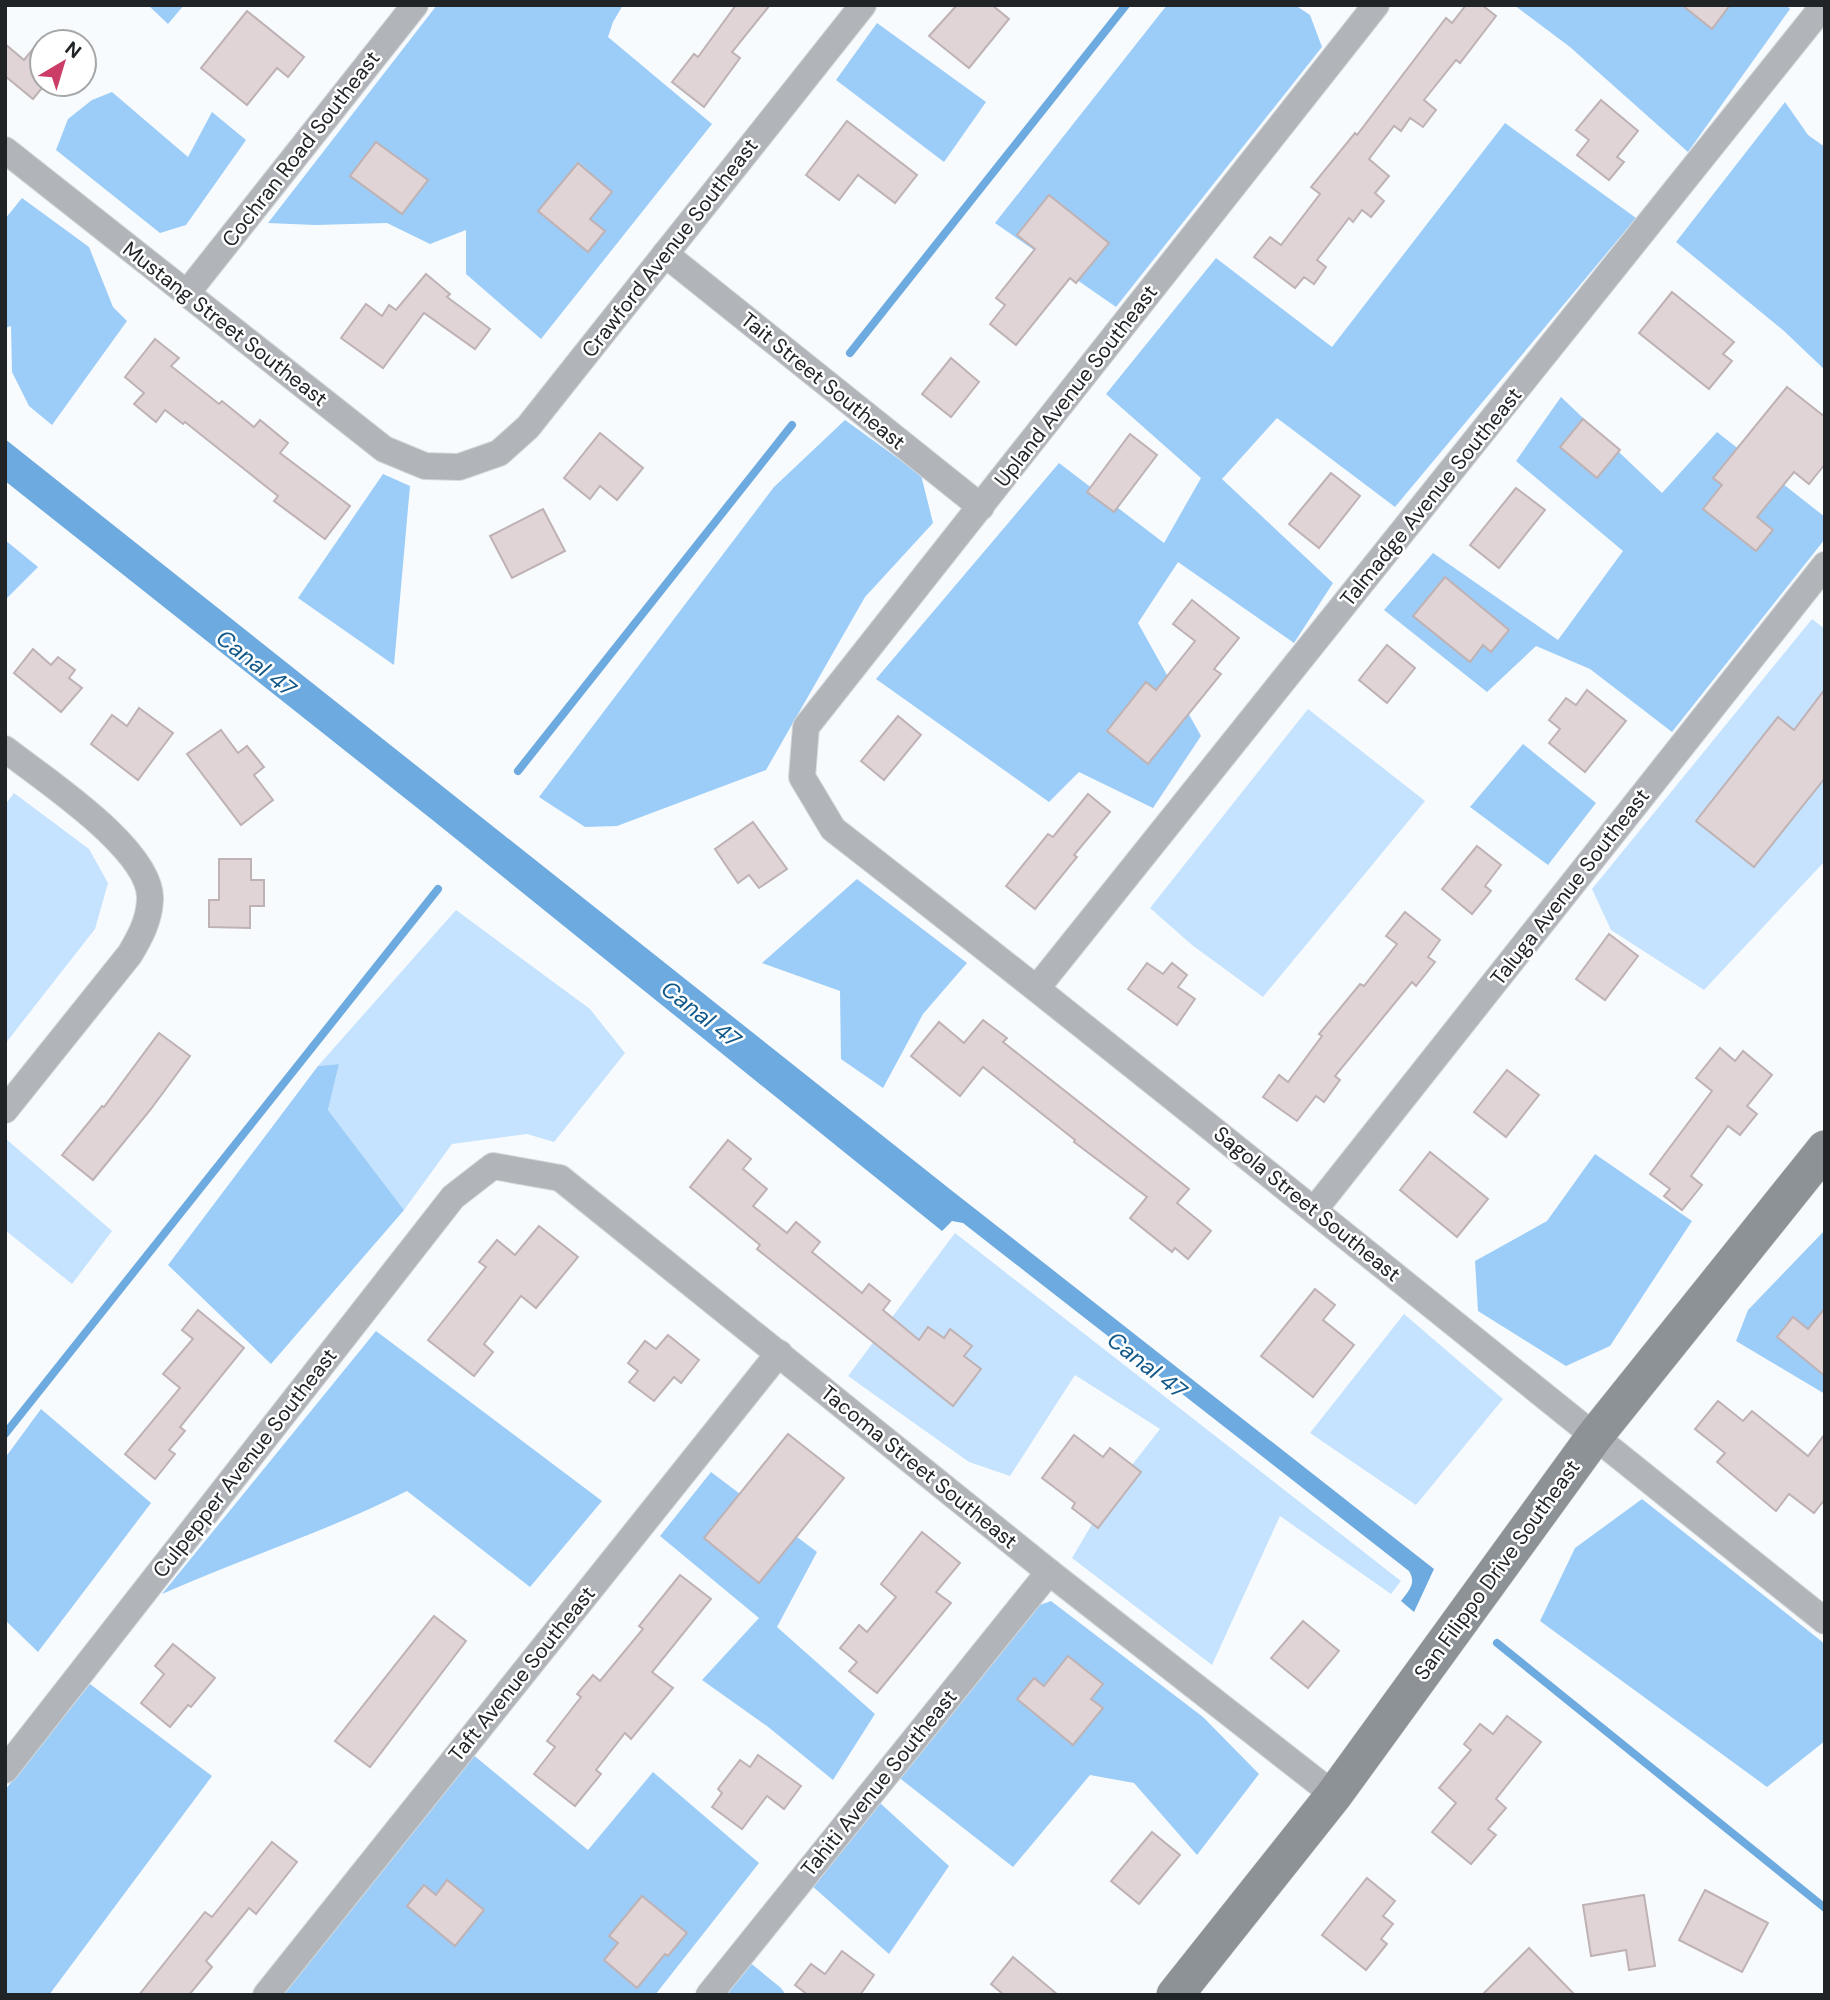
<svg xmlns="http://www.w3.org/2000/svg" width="1830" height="2000" font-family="'DM Sans',sans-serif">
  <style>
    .green { fill: #c5e3fe }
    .forest { fill: #9bcdf8 }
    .water { fill: #6caadf }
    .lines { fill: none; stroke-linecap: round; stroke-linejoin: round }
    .stream { stroke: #6caadf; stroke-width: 8 }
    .building { fill: #e1d4d6; stroke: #bfb2b4; stroke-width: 2 }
    .street-casing { stroke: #d5d9db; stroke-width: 28 }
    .secondary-casing { stroke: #d5d9db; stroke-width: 38 }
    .street { stroke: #b1b4b8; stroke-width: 26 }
    .secondary { stroke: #8d9297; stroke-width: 37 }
    .labels { text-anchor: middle; stroke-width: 5; stroke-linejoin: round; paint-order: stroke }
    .street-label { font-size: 21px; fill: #202426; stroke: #fff }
    .water-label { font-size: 23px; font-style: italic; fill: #12598a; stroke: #fff }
  </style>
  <rect width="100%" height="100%" fill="#f8fbfe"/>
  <g class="green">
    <path d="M1812,619L1825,629V861L1704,990L1611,930L1592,889Z"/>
    <path d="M1308,709L1425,801L1263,997L1192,945L1150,908Z"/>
    <path d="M14,793L89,849L108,883L95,929L5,1044V805Z"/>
    <path d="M456,910L590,1009L625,1053L554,1142L527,1134L452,1144L404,1210L328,1110L339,1064L318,1066Z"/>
    <path d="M5,1138L112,1231L72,1284L5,1230Z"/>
    <path d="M955,1233L1401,1581L1391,1594L1280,1516L1212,1665L1072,1558L1111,1492L1160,1429L1075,1375L1010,1476L969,1462L848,1376Z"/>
    <path d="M1404,1314L1503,1399L1416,1505L1310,1433Z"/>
  </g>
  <g class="forest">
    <path d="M148,5H184L168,24Z"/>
    <path d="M437,5H623L613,22L608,37L712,124L541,339L466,274V230L430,244L387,223L315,225L268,223Z"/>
    <path d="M1167,5H1295L1310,15L1322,47L1116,307L995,223Z"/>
    <path d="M1514,5H1786L1790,9L1688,152L1570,47Z"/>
    <path d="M877,23L986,102L944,162L836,80Z"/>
    <path d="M112,92L188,157L212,112L246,140L186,225L160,233L56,150L68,119L92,100Z"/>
    <path d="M1785,102L1808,135L1825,147V370L1784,331L1676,242Z"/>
    <path d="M1505,123L1636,218L1395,507L1277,418L1222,479L1333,583L1294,643L1178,562L1138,623L1201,736L1153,808L1079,772L1049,802L876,679L1059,463L1164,543L1201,478L1106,394L1216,258L1332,347Z"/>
    <path d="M22,198L89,247L113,307L127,321L52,425L29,406L12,372L11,326L5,328V219Z"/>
    <path d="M1561,397L1662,493L1717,432L1825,517V539L1672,732L1590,669L1536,646L1487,692L1384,610L1433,553L1558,640L1623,551L1516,461Z"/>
    <path d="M845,420L921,475L933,523L865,597L766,770L617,826L585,827L539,797L774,487Z"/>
    <path d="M383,474L410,486L394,665L298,598Z"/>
    <path d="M5,540L38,567L5,600Z"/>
    <path d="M1523,744L1596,803L1548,865L1470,807Z"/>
    <path d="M857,879L967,963L923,1014L883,1088L841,1059L840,991L762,963Z"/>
    <path d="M339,1064L328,1110L404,1210L271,1364L168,1265L318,1066Z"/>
    <path d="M1595,1154L1692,1221L1610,1346L1566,1366L1478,1311L1475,1261L1547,1221Z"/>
    <path d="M1825,1230V1394L1736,1341L1748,1310Z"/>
    <path d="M376,1331L602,1501L530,1587L407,1491C328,1531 243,1558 162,1594Z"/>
    <path d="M41,1409L151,1503L38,1652L5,1620V1458Z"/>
    <path d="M711,1472L817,1552L777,1627L875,1714L833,1780L767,1726L702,1680L759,1618L660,1536Z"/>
    <path d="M1642,1499L1825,1644V1741L1767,1787L1540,1621L1575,1548Z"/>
    <path d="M1051,1601L1203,1717L1259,1774L1197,1855L1134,1783L1090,1775L1013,1867L897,1776L1031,1608Z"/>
    <path d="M90,1684L212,1776L49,1995H9L5,1992V1790Z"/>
    <path d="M471,1753L588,1850L653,1772L759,1863L655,1995H282Z"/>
    <path d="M880,1803L949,1866L889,1954L811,1885Z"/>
    <path d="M748,1961L781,1988L786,1995H721Z"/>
  </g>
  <path class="water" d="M5,439L951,1190L1434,1569L1414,1612L1401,1601C1408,1591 1417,1584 1409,1571L963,1223L952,1221L942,1231L435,822L5,481Z"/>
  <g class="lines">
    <g class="stream">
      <path d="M850,353L1126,5"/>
      <path d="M518,771L792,425"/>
      <path d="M5,1434L438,889"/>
      <path d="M1497,1643L1825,1908"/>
    </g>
  </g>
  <g class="building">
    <path d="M736,5H770L732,52L740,58L704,107L672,82L694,54L698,57Z"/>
    <path d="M957,5H992L1009,19L969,68L929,36Z"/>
    <path d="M1466,5H1482L1496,16L1460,63L1456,60L1424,100L1436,110L1423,127L1410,118L1401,131L1394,126L1369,159L1389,176L1375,193L1384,201L1371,217L1362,210L1353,222L1349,218L1317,260L1326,267L1314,284L1304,277L1295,288L1254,257L1270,237L1281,245L1320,194L1311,187L1355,133L1357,135L1446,18L1452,23Z"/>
    <path d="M1682,5H1730L1712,29Z"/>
    <path d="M247,11L304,57L288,77L277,68L247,105L201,68Z"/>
    <path d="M42,38V88L33,99L5,76V44L24,60Z"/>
    <path d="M1601,100L1638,131L1617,157L1624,162L1609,180L1577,155L1589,140L1576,130Z"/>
    <path d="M847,121L917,175L895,203L858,175L839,200L806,175Z"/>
    <path d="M376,142L428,180L402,214L350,176Z"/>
    <path d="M578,163L612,192L590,219L605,231L588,252L538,211Z"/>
    <path d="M1049,195L1109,243L1076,283L1070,278L1016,345L990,324L1005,305L996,298L1035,249L1017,235Z"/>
    <path d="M426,274L450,294L447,297L490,329L475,349L424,313L383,368L341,338L366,304L382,316L389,305L396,310Z"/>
    <path d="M1672,292L1734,342L1723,354L1732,361L1709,389L1639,333Z"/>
    <path d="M155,339L179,358L171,366L219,404L222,401L254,427L260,420L288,443L280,453L350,506L325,539L274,501L278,496L185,422L183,424L165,410L156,422L134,404L144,393L125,377Z"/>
    <path d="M951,358L979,382L951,417L922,394Z"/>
    <path d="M1787,387L1825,417V464L1809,484L1794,472L1757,517L1773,530L1756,551L1703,509L1722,485L1713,478Z"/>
    <path d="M1583,419L1620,450L1597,478L1560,447Z"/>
    <path d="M600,433L643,468L617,500L600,486L590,499L564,478Z"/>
    <path d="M1130,434L1157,455L1114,512L1087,492Z"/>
    <path d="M1331,473L1360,496L1319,548L1289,524Z"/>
    <path d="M1516,488L1545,510L1499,568L1470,545Z"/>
    <path d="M543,509L565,551L512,578L490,536Z"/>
    <path d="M1445,577L1509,630L1491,652L1483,645L1470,662L1413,616Z"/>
    <path d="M1192,600L1239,638L1214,669L1221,674L1148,764L1107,731L1146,682L1156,690L1195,641L1173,624Z"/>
    <path d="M1387,645L1415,668L1387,703L1359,680Z"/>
    <path d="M33,649L51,665L58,657L75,670L69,678L82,688L61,712L14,673Z"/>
    <path d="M1825,689V778L1754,867L1696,821L1778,717L1794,730Z"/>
    <path d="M1587,690L1626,721L1585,772L1549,743L1560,729L1549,720L1566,698L1576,705Z"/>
    <path d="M139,708L173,733L138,780L91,744L112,715L127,726Z"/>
    <path d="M898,716L921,735L884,780L861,761Z"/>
    <path d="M221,730L238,753L247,746L264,767L254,775L273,800L241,825L187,754Z"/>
    <path d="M1088,794L1110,812L1074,855L1077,857L1035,909L1006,886L1048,834L1053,837Z"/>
    <path d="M753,822L787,869L759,888L749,875L738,883L715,849Z"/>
    <path d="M1477,846L1501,865L1485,886L1491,891L1472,914L1442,889Z"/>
    <path d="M219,859H251V880H264V906H250V928L209,927V900H219Z"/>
    <path d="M1405,912L1440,940L1428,957L1435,962L1416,986L1412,982L1335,1076L1340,1080L1324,1102L1316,1096L1297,1121L1263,1097L1279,1075L1288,1082L1322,1036L1319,1034L1360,984L1364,986L1397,944L1386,936Z"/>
    <path d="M1609,934L1638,956L1605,1000L1576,979Z"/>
    <path d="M1147,963L1163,974L1172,963L1187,975L1178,987L1195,999L1177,1025L1128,989Z"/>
    <path d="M983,1020L1007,1038L1003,1042L1189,1189L1177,1203L1211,1231L1188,1259L1175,1248L1172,1252L1130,1218L1147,1197L1074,1142L1075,1140L983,1067L960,1096L911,1056L939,1022L964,1043Z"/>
    <path d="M159,1033L190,1056L151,1109L93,1180L62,1155L102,1106L104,1107Z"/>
    <path d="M1720,1048L1735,1061L1743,1051L1772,1075L1747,1106L1757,1114L1740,1135L1728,1126L1691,1176L1702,1185L1682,1210L1664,1196L1670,1189L1650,1174L1712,1091L1696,1078Z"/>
    <path d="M1507,1070L1539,1095L1506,1137L1474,1112Z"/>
    <path d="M728,1140L751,1159L743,1169L767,1189L753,1206L787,1233L796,1222L820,1242L812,1252L862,1293L869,1284L890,1301L883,1310L919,1340L928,1327L944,1338L950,1329L972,1346L964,1356L981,1369L953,1406L757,1249L760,1245L690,1187Z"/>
    <path d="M1430,1152L1488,1199L1457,1237L1400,1190Z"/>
    <path d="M539,1226L578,1257L536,1308L521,1296L484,1344L493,1352L474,1376L428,1340L486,1267L479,1262L497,1240L515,1255Z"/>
    <path d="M1315,1289L1335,1305L1323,1320L1354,1345L1313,1397L1261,1356Z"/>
    <path d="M1825,1308V1376L1777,1337L1793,1317L1808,1329Z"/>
    <path d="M198,1310L244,1348L180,1427L185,1431L169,1450L175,1454L155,1479L125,1454L180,1388L163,1374L193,1339L182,1330Z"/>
    <path d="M668,1335L699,1360L681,1383L674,1377L654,1401L629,1382L638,1371L628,1363L645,1341L656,1349Z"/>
    <path d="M1718,1401L1743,1421L1752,1411L1808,1456L1825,1434V1499L1814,1513L1789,1494L1776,1511L1717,1462L1725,1453L1695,1429Z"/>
    <path d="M788,1434L844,1478L759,1583L704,1538Z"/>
    <path d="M1074,1435L1103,1457L1110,1448L1141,1472L1098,1528L1072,1508L1075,1503L1042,1478Z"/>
    <path d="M922,1532L960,1563L936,1592L951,1603L877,1693L849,1671L857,1662L840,1648L859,1625L867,1632L896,1597L881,1584Z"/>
    <path d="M680,1575L711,1599L652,1672L673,1688L631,1739L625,1733L596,1770L601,1774L575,1806L534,1774L555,1747L547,1741L581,1697L577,1694L593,1675L600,1681L643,1629L639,1626Z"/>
    <path d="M434,1616L466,1641L370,1767L335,1741Z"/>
    <path d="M1303,1621L1339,1651L1308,1688L1271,1658Z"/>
    <path d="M173,1644L215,1678L191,1707L188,1705L170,1727L141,1703L164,1674L155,1666Z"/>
    <path d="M1068,1656L1103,1684L1091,1699L1103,1708L1073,1745L1017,1699L1034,1678L1044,1686Z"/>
    <path d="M1507,1716L1541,1742L1496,1799L1506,1808L1488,1829L1496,1835L1471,1864L1432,1832L1456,1803L1439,1788L1471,1750L1464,1744L1480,1724L1493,1734Z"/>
    <path d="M758,1755L801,1786L784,1809L767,1796L742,1829L712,1807L722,1793L718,1789L740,1760L750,1767Z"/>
    <path d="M1152,1832L1180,1855L1139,1904L1111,1881Z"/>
    <path d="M272,1842L297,1862L256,1914L249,1908L206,1961L212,1967L189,1995H139L205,1912L212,1917Z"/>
    <path d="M1367,1878L1395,1901L1383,1916L1393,1924L1381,1939L1387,1944L1366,1970L1322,1935Z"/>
    <path d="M447,1880L484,1910L455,1946L407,1906L424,1885L436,1895Z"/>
    <path d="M1705,1890L1768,1923L1742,1972L1679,1940Z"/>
    <path d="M1644,1895L1655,1966L1629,1970L1626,1950L1591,1956L1583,1905Z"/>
    <path d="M642,1896L687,1933L668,1956L665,1954L637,1988L604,1960L618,1943L609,1936Z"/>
    <path d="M1529,1948L1575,1995H1482Z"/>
    <path d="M842,1951L874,1975L860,1995H808L795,1985L811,1964L825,1974Z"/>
    <path d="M1013,1957L1058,1995H1004L991,1984Z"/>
  </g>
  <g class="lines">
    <g class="street-casing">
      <g id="street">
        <path d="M1376,5L806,727L802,777L833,829C1167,1089 1494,1357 1825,1621"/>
        <path d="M5,150L384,449L425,466L459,467L499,453L528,427L863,5"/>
        <path d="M665,254L981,507"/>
        <path d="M187,293L415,5"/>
        <path d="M5,749C42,778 153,850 150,900C149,921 140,937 130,954L5,1110"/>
        <path d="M1037,988L1824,5"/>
        <path d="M1315,1209L1825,565"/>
        <path d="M5,1770L453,1197L493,1166L560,1178L1049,1572L1334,1795"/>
        <path d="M266,1995L779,1353"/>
        <path d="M709,1995L1049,1572"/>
      </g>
    </g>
    <g class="secondary-casing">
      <path id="secondary" d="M1175,1995L1334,1795L1594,1437L1825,1149"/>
    </g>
    <use href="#street" class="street"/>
    <use href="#secondary" class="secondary"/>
  </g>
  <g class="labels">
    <g class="street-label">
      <text transform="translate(301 149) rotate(-52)" y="7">Cochran Road Southeast</text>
      <text transform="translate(670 248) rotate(-52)" y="7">Crawford Avenue Southeast</text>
      <text transform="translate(225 324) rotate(38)" y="7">Mustang Street Southeast</text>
      <text transform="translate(823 381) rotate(39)" y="7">Tait Street Southeast</text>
      <text transform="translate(1076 386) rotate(-52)" y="7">Upland Avenue Southeast</text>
      <text transform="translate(1431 497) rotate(-51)" y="7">Talmadge Avenue Southeast</text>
      <text transform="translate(1570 887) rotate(-52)" y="7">Taluga Avenue Southeast</text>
      <text transform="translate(1307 1204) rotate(39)" y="7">Sagola Street Southeast</text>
      <text transform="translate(245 1463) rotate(-52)" y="7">Culpepper Avenue Southeast</text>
      <text transform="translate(919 1467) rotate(39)" y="7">Tacoma Street Southeast</text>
      <text transform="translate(1497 1570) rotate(-54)" y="7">San Filippo Drive Southeast</text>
      <text transform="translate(522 1674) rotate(-51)" y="7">Taft Avenue Southeast</text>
      <text transform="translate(879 1783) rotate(-51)" y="7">Tahiti Avenue Southeast</text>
    </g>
    <g class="water-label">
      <text transform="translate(256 663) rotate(38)" y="8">Canal 47</text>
      <text transform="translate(701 1014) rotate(38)" y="8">Canal 47</text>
      <text transform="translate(1147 1365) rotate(38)" y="8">Canal 47</text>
    </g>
  </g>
  <rect width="1830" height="2000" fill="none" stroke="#202426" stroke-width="14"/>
  <g transform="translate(63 63) rotate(38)"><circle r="33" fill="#ffffff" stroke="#a6a7a8" stroke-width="2"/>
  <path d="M0-5L12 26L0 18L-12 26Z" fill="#cb3d66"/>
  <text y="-10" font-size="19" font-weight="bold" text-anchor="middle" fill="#202426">N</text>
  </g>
</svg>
